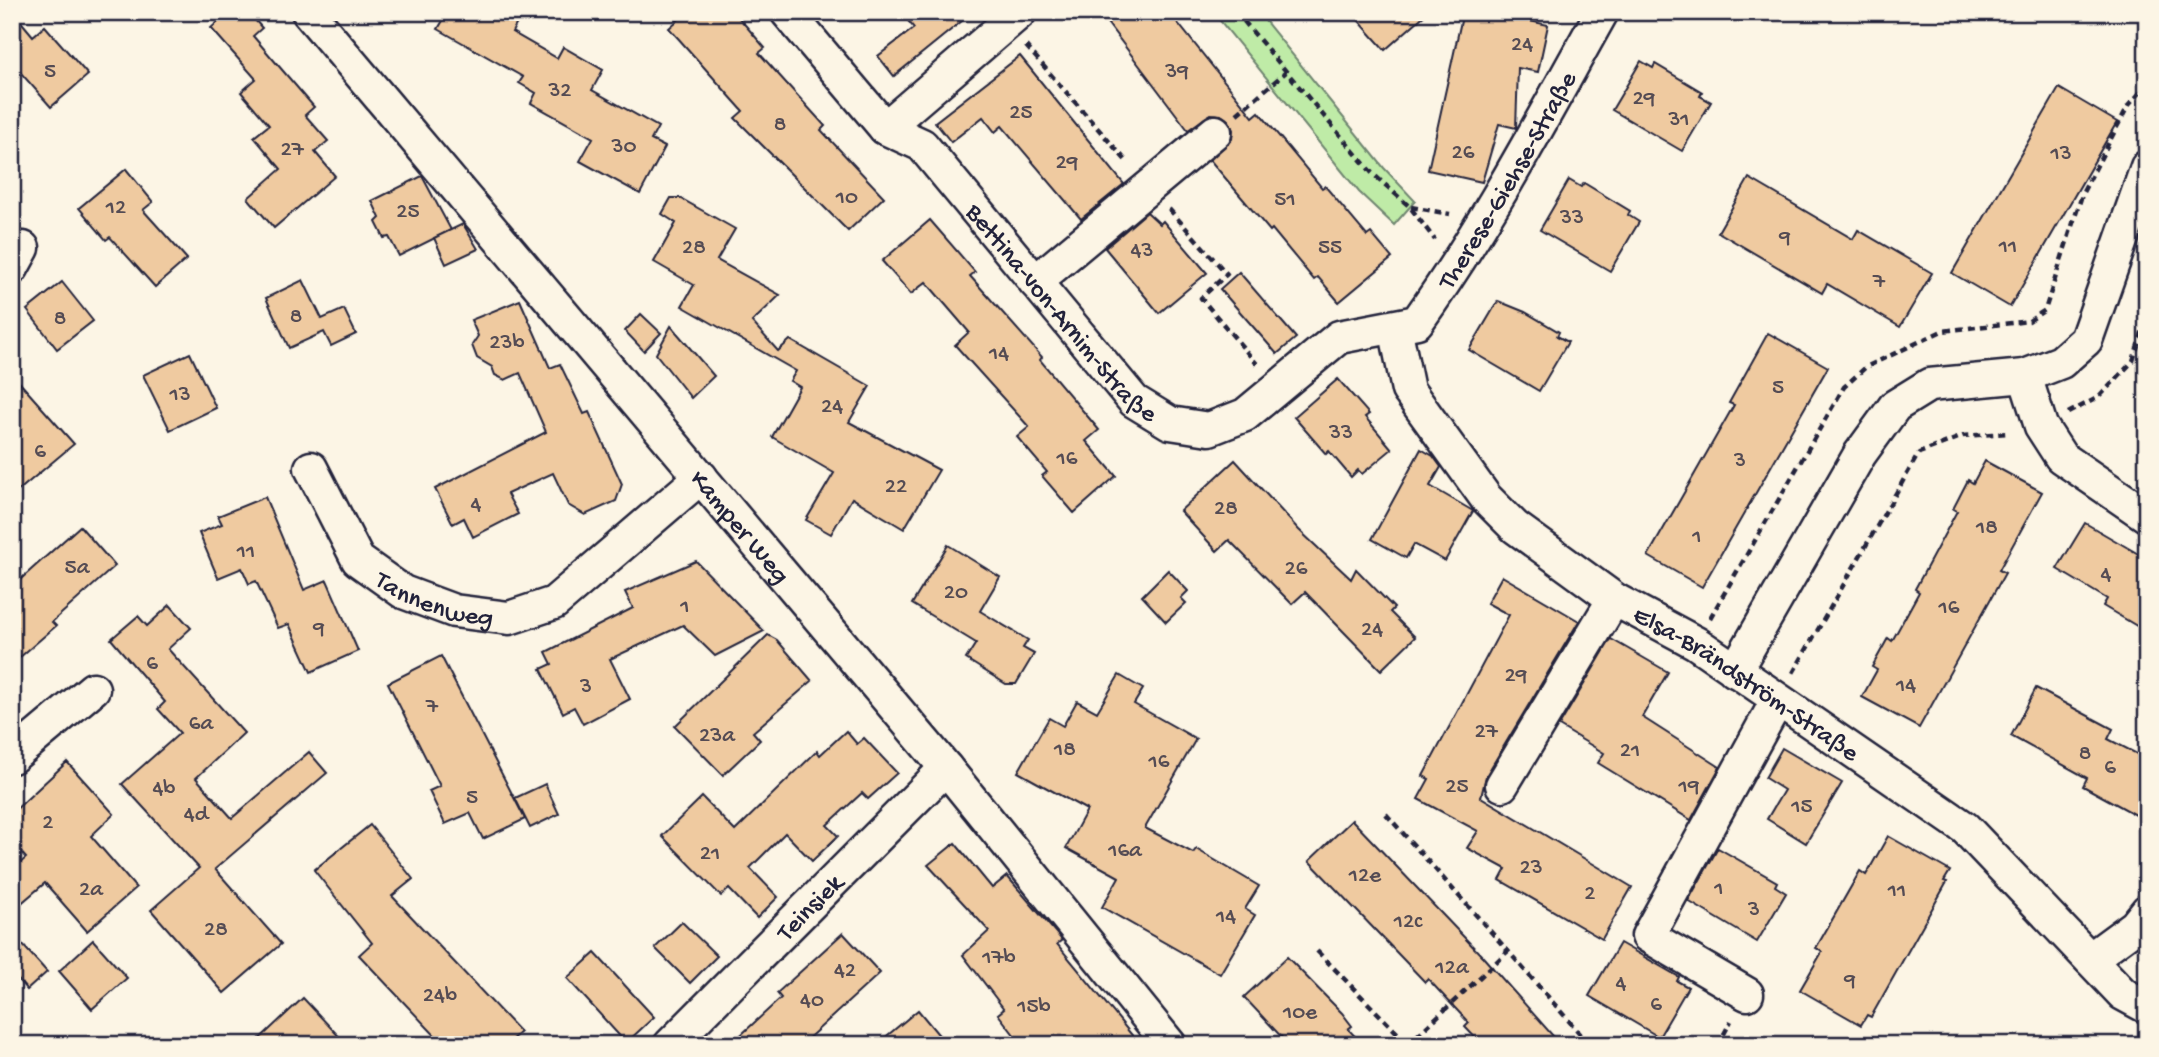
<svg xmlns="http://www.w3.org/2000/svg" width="2159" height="1057" font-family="'Gochi Hand',sans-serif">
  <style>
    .green { fill: #bfeba7; stroke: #708671; stroke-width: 2 }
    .building { fill: #efcaa0; stroke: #22223b; stroke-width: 2 }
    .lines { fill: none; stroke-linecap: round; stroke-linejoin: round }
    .minor-casing { stroke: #22223b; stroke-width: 37 }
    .path { stroke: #22223b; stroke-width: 4.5; stroke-dasharray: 7 5; stroke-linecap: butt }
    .minor { stroke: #fcf5e5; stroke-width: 32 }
    .labels { text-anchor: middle; stroke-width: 5; stroke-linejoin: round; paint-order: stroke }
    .number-label { font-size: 23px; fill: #554c54 }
    .street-label { font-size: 26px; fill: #22223b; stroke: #fcf5e5 }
  </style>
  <rect width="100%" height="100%" fill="#fcf5e5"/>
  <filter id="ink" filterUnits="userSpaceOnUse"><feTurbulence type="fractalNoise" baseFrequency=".0143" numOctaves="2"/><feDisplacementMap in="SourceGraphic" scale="14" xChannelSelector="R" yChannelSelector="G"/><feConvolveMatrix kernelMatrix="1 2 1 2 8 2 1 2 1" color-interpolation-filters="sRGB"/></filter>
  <g filter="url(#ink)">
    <path class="green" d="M1213,12H1258L1384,168L1415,201L1394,225L1359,192Z"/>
    <g class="building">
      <path d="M13,12L33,36L45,26L88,75L51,107L12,63Z"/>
      <path d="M229,12H248L262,28L253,36L314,107L305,115L328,141L315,152L335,176L274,228L248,198L281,169L254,137L269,125L241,92L256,79L211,28Z"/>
      <path d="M448,12H523L512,32L557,58L563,47L603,70L592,90L658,127L651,140L665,147L640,194L580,161L593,138L531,103L536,93L519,83L523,77L438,29Z"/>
      <path d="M687,12H734L765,48L759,53L825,126L821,130L884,197L848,231L735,118L743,111L669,28Z"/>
      <path d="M901,12H973L894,76L878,56L914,28Z"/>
      <path d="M1099,12H1169L1253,117L1259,112L1322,188L1325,186L1367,236L1371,233L1392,258L1339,302L1318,277L1314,280L1272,229L1270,231L1210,160L1232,139L1233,130L1229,121L1221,115L1211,114L1188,130Z"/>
      <path d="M1351,12H1428L1385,50Z"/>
      <path d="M1463,12H1507V16L1548,25L1538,72L1518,68L1516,128L1499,124L1482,182L1428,170Z"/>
      <path d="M1020,56L1124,184L1081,219L1002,126L995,132L983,117L951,142L935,122Z"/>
      <path d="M1641,61L1653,68L1655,64L1702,92L1700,96L1711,102L1682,151L1612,110Z"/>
      <path d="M2059,88L2117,122L2010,307L1952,273Z"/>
      <path d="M126,169L153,202L143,210L187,259L155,287L110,237L106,240L79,208Z"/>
      <path d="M422,176L451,230L399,256L389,237L384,238L376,222L380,218L372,201Z"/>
      <path d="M1749,178L1853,239L1858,230L1932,273L1900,327L1827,284L1822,293L1718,232Z"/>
      <path d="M1569,180L1581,187L1584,183L1630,211L1628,215L1639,222L1610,271L1540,230Z"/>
      <path d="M671,198H680L735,229L717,260L780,295L752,322L778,351L790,340L870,386L849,422L939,470L904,529L852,498L831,534L806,520L834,473L772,437L800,387L790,381L796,371L682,306L694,285L654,262L676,223L662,214Z"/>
      <path d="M1147,212L1160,224L1163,221L1207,273L1159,313L1105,248Z"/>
      <path d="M930,220L975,272L970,276L1042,357L1040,360L1099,430L1086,441L1116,476L1074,513L1042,476L1047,472L1017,437L1029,427L955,345L969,332L926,282L911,294L882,261Z"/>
      <path d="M463,224L478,249L446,264L434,238Z"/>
      <path d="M1239,272L1296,338L1277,354L1220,289Z"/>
      <path d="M303,280L322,319L344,309L356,334L331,346L324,332L289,348L266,298Z"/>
      <path d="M62,282L93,321L57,349L27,310Z"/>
      <path d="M520,300L550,368L560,364L584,414L589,412L622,484L616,501L585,515L568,505L553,473L507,494L518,514L473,537L464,518L453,524L435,489L546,432L520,373L505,380L495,375L492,367L477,358L472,345L478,336L471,320Z"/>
      <path d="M1498,301L1525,312L1559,332L1557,336L1568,342L1539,391L1469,350Z"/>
      <path d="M641,314L661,333L644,351L625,331Z"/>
      <path d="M671,326L714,376L691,398L656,354Z"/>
      <path d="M1768,333L1828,367L1702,587L1648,556L1734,405L1729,403Z"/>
      <path d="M190,353L216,408L170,430L143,375Z"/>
      <path d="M12,374L74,444L12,496Z"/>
      <path d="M1338,379L1369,414L1365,417L1392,449L1362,474L1358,470L1351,477L1329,451L1326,454L1294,417Z"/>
      <path d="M1421,449L1433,456L1441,467L1430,486L1473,511L1445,561L1414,544L1406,558L1372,539Z"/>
      <path d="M1235,460L1299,530L1351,579L1356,569L1394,608L1390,612L1415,637L1381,670L1305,592L1292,604L1229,540L1217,551L1180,511Z"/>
      <path d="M1985,461L2042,492L1999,570L2005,573L1919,728L1862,697L1877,670L1872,667L1888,638L1892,641L1919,592L1915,589L1957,511L1953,509L1968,480L1973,483Z"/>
      <path d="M265,497L304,590L327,580L358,651L311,672L289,624L278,628L256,581L249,584L242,568L218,578L199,533L222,524L218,516Z"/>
      <path d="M2085,523L2147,559V632L2103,606L2107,599L2057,569Z"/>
      <path d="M80,526L115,566L52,622L56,626L12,664V587Z"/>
      <path d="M948,545L1000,577L980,611L1028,640L1023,648L1034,654L1016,684H1006L966,659L976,643L912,604Z"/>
      <path d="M696,561L764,631L715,656L683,625L610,659L630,699L583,724L574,707L563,713L541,669L552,664L546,652L633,608L625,592Z"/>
      <path d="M1168,570L1188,591L1181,598L1186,603L1166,622L1142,596Z"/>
      <path d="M1502,576L1579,621L1486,776L1481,797L1632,887L1602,939L1500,880L1506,869L1467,848L1478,831L1418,799L1429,779L1423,776L1509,615L1487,603Z"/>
      <path d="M170,605L191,628L168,649L244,733L196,778L232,818L309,752L327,773L215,869L281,944L224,993L151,910L199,868L122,784L180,733L158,709L165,702L111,639L138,616L147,626Z"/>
      <path d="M768,635L777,640L812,681L753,732L760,740L723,775L675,726Z"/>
      <path d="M1611,639L1668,672L1642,717L1720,767L1691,820L1598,763L1604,753L1559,726Z"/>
      <path d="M441,656L525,819L483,839L470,813L445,824L429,791L440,786L388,683Z"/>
      <path d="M1119,675L1143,689L1134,704L1196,739L1145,828L1193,853L1196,849L1259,886L1245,909L1255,915L1220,974L1102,907L1119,877L1066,848L1087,810L1018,772L1049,718L1063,726L1077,701L1097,712Z"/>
      <path d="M2036,688L2113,729L2108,739L2147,759V821L2083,786L2087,778L2011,736Z"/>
      <path d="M846,731L857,744L864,738L897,773L868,799L862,793L827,825L838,836L812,861L785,833L750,868L778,897L757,918L729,889L721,896L662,836L702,797L735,831L817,751L820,755Z"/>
      <path d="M1782,748L1842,783L1806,843L1767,819L1784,790L1765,778Z"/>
      <path d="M67,762L114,814L91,836L136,888L87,931L45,883L12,911V870L26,858L12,842V813Z"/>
      <path d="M545,784L559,814L530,828L515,798Z"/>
      <path d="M1352,820L1483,957L1561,1045H1482L1465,1027L1469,1023L1428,979L1425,982L1309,861Z"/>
      <path d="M370,825L413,879L392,896L520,1032L506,1045H444L359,955L372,943L314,870Z"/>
      <path d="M1888,836L1950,871L1944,881L1947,882L1871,1017L1867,1015L1861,1025L1800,990L1822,952L1816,948L1860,871L1866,875Z"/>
      <path d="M955,843L992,888L1007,876L1062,940L1057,944L1140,1045H1022L998,1014L1004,1009L963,955L989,931L928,865Z"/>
      <path d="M1718,848L1777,882L1775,886L1786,893L1757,942L1688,901Z"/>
      <path d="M682,922L717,956L690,983L655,948Z"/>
      <path d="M12,933L47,972L27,990L12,973Z"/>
      <path d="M843,933L880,973L801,1045H730L781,998L777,993Z"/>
      <path d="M93,940L127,978L92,1009L59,971Z"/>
      <path d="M1620,943L1679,977L1677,981L1688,987L1659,1037L1589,996Z"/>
      <path d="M595,953L654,1017L626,1043L567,978Z"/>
      <path d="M1287,957L1342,1013L1352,1026L1348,1029L1363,1045H1289L1244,997Z"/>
      <path d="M303,998L347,1045H253Z"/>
      <path d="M918,1010L947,1045H876Z"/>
    </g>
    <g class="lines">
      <g class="minor-casing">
        <g id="minor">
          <path id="s1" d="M308,12L946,768L1170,1045"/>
          <path id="s2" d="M787,12L885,128L922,145L1134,401L1170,423L1209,429L1245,415L1339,337L1417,322C1487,224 1543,117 1602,12"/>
          <path d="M885,128L1020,12"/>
          <path d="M12,268L23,248"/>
          <path d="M1035,282L1215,132"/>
          <path id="s3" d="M1395,327L1408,390L1486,498L1515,527L1614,599L1696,643L1965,828L2123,994L2147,1007"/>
          <path d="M2025,376L2041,426L2061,457L2147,516"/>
          <path id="s4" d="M311,468L358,560L403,592L454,611L509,618L554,603L701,477"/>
          <path d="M1735,671L1860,454L1895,406L1929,385L2025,376L2061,362L2086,340L2147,167"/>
          <path d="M12,757L93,689"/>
          <path d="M1502,785L1614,599"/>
          <path d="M2090,959L2135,926L2147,911"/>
          <path d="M1747,994L1648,936L1777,701"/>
          <path id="s5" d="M670,1045L946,768"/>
        </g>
      </g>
      <g class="path">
        <path d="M1236,12L1372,173L1410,207L1435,240"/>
        <path d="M1026,46L1128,163"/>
        <path d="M1237,114L1286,72"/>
        <path d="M1411,207L1450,214"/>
        <path d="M1169,209L1227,274L1201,298L1257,364"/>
        <path d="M2068,413L2099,397L2133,361L2147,316"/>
        <path d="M1710,618L1844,387L1866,367L1942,331L2029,321L2045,310L2083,192L2128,106L2147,85"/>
        <path d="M1793,673L1919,453L1963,436L2010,433"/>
        <path d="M1386,814L1508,951"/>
        <path d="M1317,951L1408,1044"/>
        <path d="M1408,1044L1508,951L1590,1045"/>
        <path d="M1718,1045L1731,1021"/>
      </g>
      <use href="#minor" class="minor"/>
    </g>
  </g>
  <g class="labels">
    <g class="number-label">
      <text x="1522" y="50">24</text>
      <text x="50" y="77">5</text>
      <text x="1177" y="77">39</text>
      <text x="560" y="96">32</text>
      <text x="1644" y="104">29</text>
      <text x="1021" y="118">25</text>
      <text x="1679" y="125">31</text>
      <text x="780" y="130">8</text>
      <text x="624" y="152">30</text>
      <text x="292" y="155">27</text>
      <text x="1463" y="158">26</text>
      <text x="2061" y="159">13</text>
      <text x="1067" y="168">29</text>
      <text x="847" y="203">10</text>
      <text x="1285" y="205">51</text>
      <text x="116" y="213">12</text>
      <text x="408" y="217">25</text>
      <text x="1572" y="223">33</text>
      <text x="1785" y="243">9</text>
      <text x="2008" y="252">11</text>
      <text x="694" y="253">28</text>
      <text x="1330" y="253">55</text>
      <text x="1142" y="256">43</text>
      <text x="1879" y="287">7</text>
      <text x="296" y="322">8</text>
      <text x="60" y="324">8</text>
      <text x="507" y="348">23b</text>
      <text x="999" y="359">14</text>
      <text x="1778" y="393">5</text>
      <text x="180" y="400">13</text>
      <text x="832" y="412">24</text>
      <text x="1341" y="438">33</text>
      <text x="40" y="457">6</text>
      <text x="1067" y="464">16</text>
      <text x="1740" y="466">3</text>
      <text x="896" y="492">22</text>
      <text x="476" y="510">4</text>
      <text x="1226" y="514">28</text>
      <text x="1987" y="533">18</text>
      <text x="1697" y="542">1</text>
      <text x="246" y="557">11</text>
      <text x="77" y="573">5a</text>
      <text x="1296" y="574">26</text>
      <text x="2106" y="580">4</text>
      <text x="956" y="598">20</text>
      <text x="685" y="612">1</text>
      <text x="1949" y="613">16</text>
      <text x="319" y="634">9</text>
      <text x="1372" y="635">24</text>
      <text x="152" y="669">6</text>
      <text x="1516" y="681">29</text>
      <text x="1906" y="691">14</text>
      <text x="586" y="692">3</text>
      <text x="432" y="712">7</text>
      <text x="201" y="729">6a</text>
      <text x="1486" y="737">27</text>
      <text x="717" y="741">23a</text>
      <text x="1065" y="755">18</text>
      <text x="1630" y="756">21</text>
      <text x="2085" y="759">8</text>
      <text x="1159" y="767">16</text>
      <text x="2110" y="773">6</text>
      <text x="1457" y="792">25</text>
      <text x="1689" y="792">19</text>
      <text x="164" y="794">4b</text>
      <text x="472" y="803">5</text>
      <text x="1802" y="812">15</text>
      <text x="196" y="820">4d</text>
      <text x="48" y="828">2</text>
      <text x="1125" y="856">16a</text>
      <text x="710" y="859">21</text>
      <text x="1531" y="873">23</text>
      <text x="1365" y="881">12e</text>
      <text x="1719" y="894">1</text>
      <text x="91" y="895">2a</text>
      <text x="1897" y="896">11</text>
      <text x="1590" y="899">2</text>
      <text x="1754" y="915">3</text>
      <text x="1226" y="922">14</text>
      <text x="1408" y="927">12c</text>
      <text x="216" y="935">28</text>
      <text x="999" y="963">17b</text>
      <text x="1452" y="973">12a</text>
      <text x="845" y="976">42</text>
      <text x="1850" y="986">9</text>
      <text x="1621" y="989">4</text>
      <text x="440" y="1001">24b</text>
      <text x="812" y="1006">40</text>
      <text x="1656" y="1010">6</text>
      <text x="1034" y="1012">15b</text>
      <text x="1300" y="1018">10e</text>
    </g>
    <g class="street-label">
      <text dy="9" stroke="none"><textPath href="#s2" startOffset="1015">Therese-Giehse-Straße</textPath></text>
      <text dy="9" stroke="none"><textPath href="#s2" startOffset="411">Bettina-von-Arnim-Straße</textPath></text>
      <text dy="9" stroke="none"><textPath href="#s1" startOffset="672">Kamper Weg</textPath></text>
      <text dy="9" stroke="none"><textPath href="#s4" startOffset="191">Tannenweg</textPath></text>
      <text dy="9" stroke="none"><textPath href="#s3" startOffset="518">Elsa-Brändström-Straße</textPath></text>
      <text dy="9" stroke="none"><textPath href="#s5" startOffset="196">Teinsiek</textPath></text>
    </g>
  </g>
  <rect width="2159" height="1057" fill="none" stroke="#fcf5e5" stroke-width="42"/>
  <rect x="21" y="21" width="2117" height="1015" fill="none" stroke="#22223b" stroke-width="2.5" filter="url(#ink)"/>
</svg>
